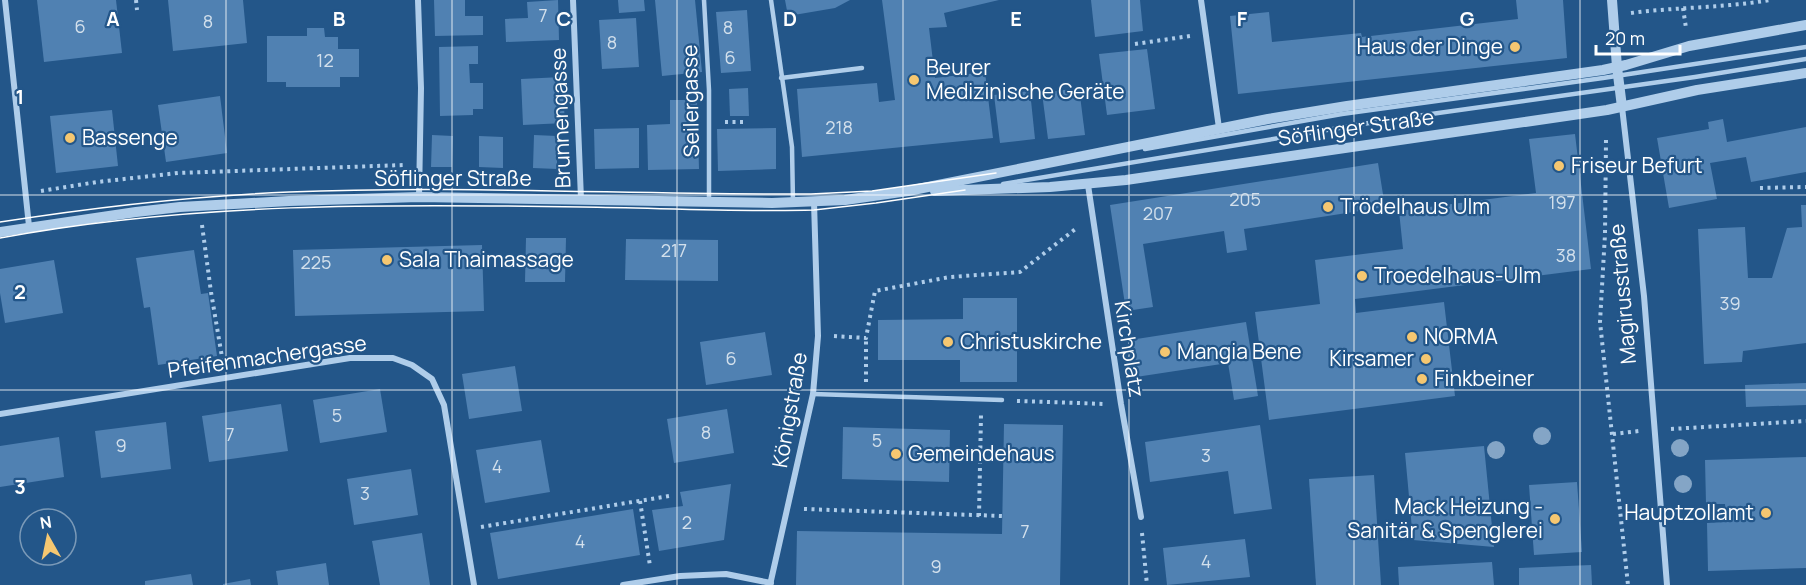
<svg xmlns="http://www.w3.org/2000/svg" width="1806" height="585" font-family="Manrope,sans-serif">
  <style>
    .building { fill: #5081b2 }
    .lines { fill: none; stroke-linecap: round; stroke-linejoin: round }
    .path { stroke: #afcdea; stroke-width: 4; stroke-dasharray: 3 4.5; stroke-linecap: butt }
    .service { stroke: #afcdea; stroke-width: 4.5 }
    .minor { stroke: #afcdea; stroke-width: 6 }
    .tertiary { stroke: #afcdea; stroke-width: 10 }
    .tram { stroke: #fff; stroke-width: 1.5 }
    .tree { fill: #84a5c6 }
    .grid { fill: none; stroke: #fff; stroke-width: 1.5; stroke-opacity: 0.55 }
    .poi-dot { fill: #f5c771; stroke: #235689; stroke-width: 2 }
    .labels { text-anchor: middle; stroke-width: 4.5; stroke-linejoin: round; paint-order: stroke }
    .number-label { font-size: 18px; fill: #d3e0ec }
    .poi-label { font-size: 21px; fill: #fff; stroke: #235689; text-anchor: start }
    .street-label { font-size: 21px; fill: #fff; stroke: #235689 }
    .grid-label { font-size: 20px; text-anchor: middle; font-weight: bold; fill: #fff; stroke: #235689; stroke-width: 4.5; stroke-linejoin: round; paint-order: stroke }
  </style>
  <rect width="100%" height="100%" fill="#235689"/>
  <g class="building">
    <path d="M37,0H116L122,53L44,62Z"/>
    <path d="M168,0H243L247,43L173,51Z"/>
    <path d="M434,0H465V16H483V35L435,36Z"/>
    <path d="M558,0L559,40L506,42L505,19L528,18L527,2Z"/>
    <path d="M618,0H644L645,11L619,13Z"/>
    <path d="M655,0H695L702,72L662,76Z"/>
    <path d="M785,0H850L835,8L788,16Z"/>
    <path d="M882,0H999L944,13L947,27L929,28L935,78L985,72L993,138L802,157L797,89L877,83L879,102L895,100Z"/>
    <path d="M1091,0H1140L1143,31L1095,37Z"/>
    <path d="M1516,0H1563L1567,58L1238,94L1230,16L1269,12L1272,42L1361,33L1362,37L1518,19Z"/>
    <path d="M747,10L751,71L721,73L716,12Z"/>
    <path d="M636,18L639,67L602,69L599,20Z"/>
    <path d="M307,28H324L325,37H338V49H359V77H340V87H286V82H267V36H307Z"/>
    <path d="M478,46V64H469L470,83H483V109H473V115L440,116L439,47Z"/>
    <path d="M1147,49L1155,109L1107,115L1099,54Z"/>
    <path d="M562,77L565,123L523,125L521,79Z"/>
    <path d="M748,88L749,116H730L729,89Z"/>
    <path d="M1079,88L1085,135L1048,139L1042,93Z"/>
    <path d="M1030,91L1035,139L1000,143L994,95Z"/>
    <path d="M220,96L227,153L166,162L158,105Z"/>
    <path d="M670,100H697L699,169L648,170L647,125L670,124Z"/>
    <path d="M112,110L118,166L56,173L50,116Z"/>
    <path d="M1723,119L1727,142L1806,127V172L1751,182L1746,157L1710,163L1717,199L1669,208L1657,138L1709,129L1708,122Z"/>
    <path d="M639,128V168L595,169L594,129Z"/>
    <path d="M776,128V169L718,171L717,129Z"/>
    <path d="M1575,134L1591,269L1355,299L1356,313L1444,302L1455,396L1269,420L1255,312L1320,304L1315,260L1403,249L1399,211L1536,193L1529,139Z"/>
    <path d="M432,135L453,136L452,167H431Z"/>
    <path d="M534,135L557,136V169L533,168Z"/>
    <path d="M479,136L503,137V168L479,167Z"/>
    <path d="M1378,163L1385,207L1244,229L1247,250L1227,253L1224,231L1143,244L1153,307L1126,311L1110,205Z"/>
    <path d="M1801,205H1806V343L1743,351L1742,362L1704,364L1698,229L1745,227L1748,278H1772L1787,228L1802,227Z"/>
    <path d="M526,238H566L565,282H525Z"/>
    <path d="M626,239L718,240V281L625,280Z"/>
    <path d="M482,245L484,311L295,316L293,250Z"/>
    <path d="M194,250L201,294L208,293L217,356L158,365L150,307L144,308L136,258Z"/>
    <path d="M54,260L63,313L5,323L0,293V269Z"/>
    <path d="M963,298H1017V382H960V360H878V320L963,319Z"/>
    <path d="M1246,322L1258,396L1234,400L1228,363L1136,377L1130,340Z"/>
    <path d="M765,332L772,375L706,385L700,342Z"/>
    <path d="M515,366L522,411L469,419L462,374Z"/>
    <path d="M1806,383V405L1746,407L1745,385Z"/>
    <path d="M380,389L387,432L320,443L313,400Z"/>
    <path d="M281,404L288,451L209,462L202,416Z"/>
    <path d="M727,409L734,453L674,463L667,419Z"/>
    <path d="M166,422L171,469L101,478L95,431Z"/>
    <path d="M1004,424L1063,425L1060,585H796L797,531L1002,534Z"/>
    <path d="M1260,425L1272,509L1234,514L1228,471L1150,482L1145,442Z"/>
    <path d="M843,427L950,430L949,482L842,479Z"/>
    <path d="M59,437L64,477L0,487V446Z"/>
    <path d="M541,440L550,492L485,503L476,450Z"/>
    <path d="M1484,446L1494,547L1413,540L1405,453Z"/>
    <path d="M1806,457V568L1708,571L1707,523L1726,522L1725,504H1706L1705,460Z"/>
    <path d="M411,469L418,515L354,525L347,479Z"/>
    <path d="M1374,475L1381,585H1316L1309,479Z"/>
    <path d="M1577,482L1582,552L1534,555L1529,485Z"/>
    <path d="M731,484L724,540L659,551L652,510L683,506L680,492Z"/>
    <path d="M633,509L640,555L498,579L490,533Z"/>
    <path d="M422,533L430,585H380L372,541Z"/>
    <path d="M1245,539L1250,577L1167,585L1163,548Z"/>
    <path d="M1492,562L1494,585H1399L1398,567Z"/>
    <path d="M326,563L329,585H278L276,571Z"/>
    <path d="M1591,565L1592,585H1519V568Z"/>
    <path d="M191,574L193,585H145V581Z"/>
    <path d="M250,579L251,585H223V584Z"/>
  </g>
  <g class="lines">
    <g class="path">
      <path d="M136,0L137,10"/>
      <path d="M1683,8L1686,28"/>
      <path d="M1631,13C1677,7 1724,8 1770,0"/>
      <path d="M1135,44L1190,36"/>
      <path d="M725,122H744"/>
      <path d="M1606,140L1605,234L1600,322L1628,585"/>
      <path d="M1760,188L1806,187"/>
      <path d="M41,191L97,182L178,173L404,165"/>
      <path d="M202,225L211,292L223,363"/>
      <path d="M834,336L866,338L875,291L950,277L1020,272L1078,227"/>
      <path d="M866,382V338"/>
      <path d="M1017,401L1106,404"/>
      <path d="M1671,429L1806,421"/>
      <path d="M1613,434L1639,431"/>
      <path d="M640,501L650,566"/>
      <path d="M804,509L1002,516"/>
      <path d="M979,516L981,415"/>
      <path d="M481,527L669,496"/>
      <path d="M1142,533L1147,585"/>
    </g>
    <g class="service">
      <path d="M704,0L709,90V202"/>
      <path d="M771,0L792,147L793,203"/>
      <path d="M781,78L862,68"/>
      <path d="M1145,149L1342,114L1603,78L1806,47"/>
      <path d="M1003,184L1381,121L1695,77L1806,59"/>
      <path d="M813,394L1002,400"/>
    </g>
    <g class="minor">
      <path d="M5,0L29,226"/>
      <path d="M418,0L421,88L419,197"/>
      <path d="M573,0L581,199"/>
      <path d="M1201,0L1219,128"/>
      <path d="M1622,107L1644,296L1667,585"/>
      <path d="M1088,185L1121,404L1141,517"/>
      <path d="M0,414L350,358H393L412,365L432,379L444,405L474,585"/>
      <path d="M623,585L680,576L726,574L771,583"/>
      <path d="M770,585L813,394L818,336L814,202"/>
    </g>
    <g class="tertiary">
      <path d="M1612,0L1617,67L1622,107"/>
      <path d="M935,191L1050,187L1126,180L1607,110L1697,90L1806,73"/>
      <path d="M0,232L136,212L180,207L289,201L419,197L772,203L845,200L908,191L1268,119L1347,106L1603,70L1626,65L1689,46L1806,25"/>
    </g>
    <g class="tram">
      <path d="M0,222C96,207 192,196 289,192C463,185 637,195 811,194L872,191L996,173"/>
      <path d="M0,238C192,202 389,204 583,207C660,208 737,212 814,210L876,203L965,190"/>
    </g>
  </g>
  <g class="tree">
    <circle cx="1542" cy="436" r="9"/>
    <circle cx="1680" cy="448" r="9"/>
    <circle cx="1496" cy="450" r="9"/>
    <circle cx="1683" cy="484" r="9"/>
  </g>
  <path class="grid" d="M226,0V585M452,0V585M677,0V585M903,0V585M1129,0V585M1354,0V585M1580,0V585M0,195H1806M0,390H1806"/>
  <g class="poi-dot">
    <circle cx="1515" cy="47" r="6"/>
    <circle cx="914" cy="80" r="6"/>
    <circle cx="70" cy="138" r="6"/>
    <circle cx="1559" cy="166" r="6"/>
    <circle cx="1328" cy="207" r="6"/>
    <circle cx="387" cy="260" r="6"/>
    <circle cx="1362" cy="276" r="6"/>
    <circle cx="1412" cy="337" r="6"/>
    <circle cx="948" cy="342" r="6"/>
    <circle cx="1165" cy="352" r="6"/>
    <circle cx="1426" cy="359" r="6"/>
    <circle cx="1422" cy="379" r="6"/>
    <circle cx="896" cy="454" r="6"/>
    <circle cx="1766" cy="513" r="6"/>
    <circle cx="1555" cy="519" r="6"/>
  </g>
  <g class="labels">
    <g class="number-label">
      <text x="543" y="22">7</text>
      <text x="208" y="28">8</text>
      <text x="80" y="33">6</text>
      <text x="728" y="34">8</text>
      <text x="612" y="49">8</text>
      <text x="730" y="64">6</text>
      <text x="325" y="67">12</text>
      <text x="839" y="134">218</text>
      <text x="1245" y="206">205</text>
      <text x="1562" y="209">197</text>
      <text x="1158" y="220">207</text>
      <text x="674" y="257">217</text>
      <text x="1566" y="262">38</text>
      <text x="316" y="269">225</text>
      <text x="1730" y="310">39</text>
      <text x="731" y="365">6</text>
      <text x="337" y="422">5</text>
      <text x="706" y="439">8</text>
      <text x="230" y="441">7</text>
      <text x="877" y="447">5</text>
      <text x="121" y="452">9</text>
      <text x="1206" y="462">3</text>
      <text x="497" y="473">4</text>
      <text x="365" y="500">3</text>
      <text x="687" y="529">2</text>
      <text x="1025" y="538">7</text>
      <text x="580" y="548">4</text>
      <text x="1206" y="568">4</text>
      <text x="936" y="573">9</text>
    </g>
    <g class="poi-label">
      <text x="1503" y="54" text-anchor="end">Haus der Dinge</text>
      <text x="926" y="75">Beurer<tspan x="926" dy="24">Medizinische Geräte</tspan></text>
      <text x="82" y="145">Bassenge</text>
      <text x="1571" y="173">Friseur Befurt</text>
      <text x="1340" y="214">Trödelhaus Ulm</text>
      <text x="399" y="267">Sala Thaimassage</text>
      <text x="1374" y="283">Troedelhaus-Ulm</text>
      <text x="1424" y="344">NORMA</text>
      <text x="960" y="349">Christuskirche</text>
      <text x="1177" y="359">Mangia Bene</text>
      <text x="1414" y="366" text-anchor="end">Kirsamer</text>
      <text x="1434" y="386">Finkbeiner</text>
      <text x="908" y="461">Gemeindehaus</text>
      <text x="1543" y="514" text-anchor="end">Mack Heizung -<tspan x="1543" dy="24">Sanitär &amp; Spenglerei</tspan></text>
      <text x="1754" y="520" text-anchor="end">Hauptzollamt</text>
    </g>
    <g class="street-label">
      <text transform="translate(691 101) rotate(-91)" y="7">Seilergasse</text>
      <text transform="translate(561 118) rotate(-92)" y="7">Brunnengasse</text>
      <text transform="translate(1356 128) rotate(-8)" y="7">Söflinger Straße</text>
      <text x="453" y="186">Söflinger Straße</text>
      <text transform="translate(1623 294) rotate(-95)" y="7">Magirusstraße</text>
      <text transform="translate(1129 349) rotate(81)" y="7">Kirchplatz</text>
      <text transform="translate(267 357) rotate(-8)" y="7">Pfeifenmachergasse</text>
      <text transform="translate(790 410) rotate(-80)" y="7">Königstraße</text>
    </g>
  </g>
  <g class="grid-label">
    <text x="113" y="26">A</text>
    <text x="339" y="26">B</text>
    <text x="564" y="26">C</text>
    <text x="790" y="26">D</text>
    <text x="1016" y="26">E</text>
    <text x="1242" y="26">F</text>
    <text x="1467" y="26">G</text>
    <text x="20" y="104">1</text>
    <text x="20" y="299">2</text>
    <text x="20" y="494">3</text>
  </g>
  <g transform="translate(48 537) rotate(351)"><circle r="28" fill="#235689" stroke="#7b9ab8" stroke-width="1.5"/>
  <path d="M0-4.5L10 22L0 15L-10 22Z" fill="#f5c771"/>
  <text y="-9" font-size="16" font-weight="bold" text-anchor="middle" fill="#ffffff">N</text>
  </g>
  <path d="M1596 45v9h84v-9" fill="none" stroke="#ffffff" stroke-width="3"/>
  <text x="1605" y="45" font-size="18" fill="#ffffff" stroke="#235689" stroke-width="4.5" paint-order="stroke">20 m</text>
</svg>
